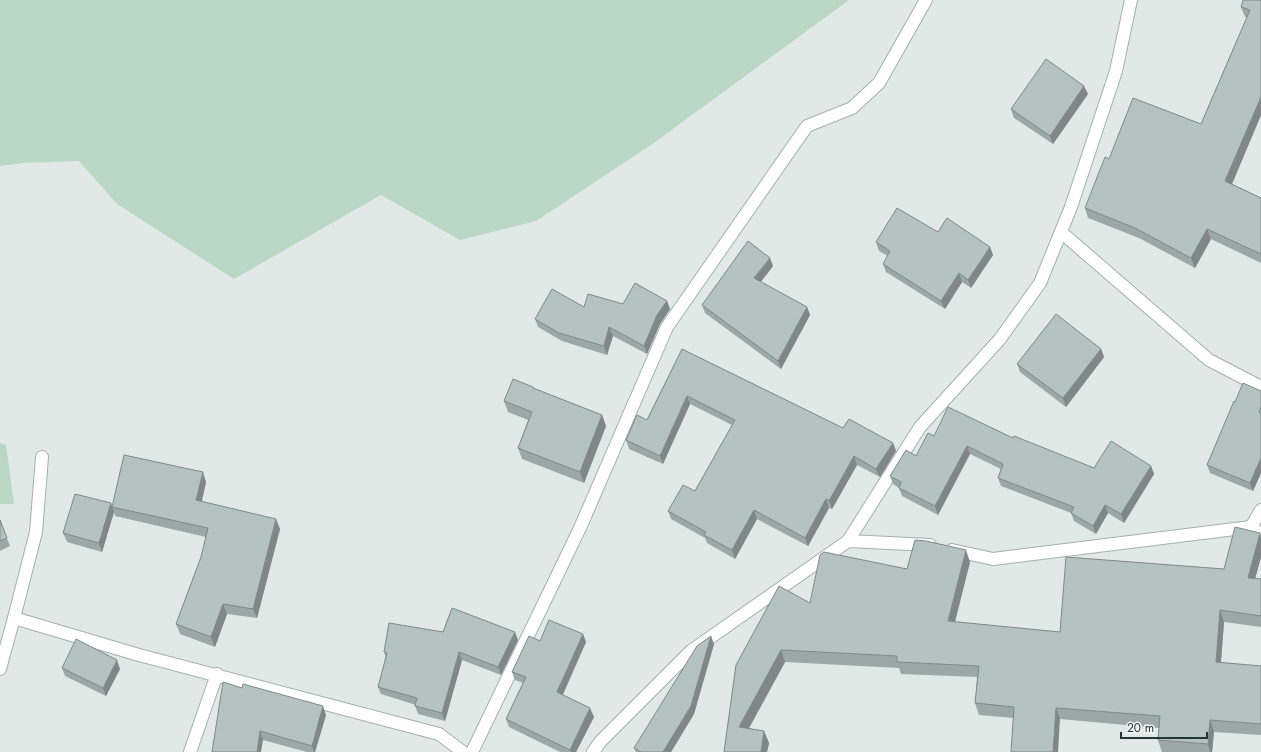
<svg xmlns="http://www.w3.org/2000/svg" width="1261" height="752" font-family="Jost,sans-serif">
  <style>
    .green { fill: #bbd8c7 }
    .lines { fill: none; stroke-linecap: round; stroke-linejoin: round }
    .service-casing { stroke: #a3b0ad; stroke-width: 14 }
    .minor-casing { stroke: #a3b0ad; stroke-width: 14 }
    .service { stroke: #fff; stroke-width: 12 }
    .minor { stroke: #fff; stroke-width: 12 }
    .wall { fill: #9ca8a5 }
    .shaded-wall { fill: #7f8886 }
    .building { fill: #b5c3c0; stroke: #7f8886 }
  </style>
  <rect width="100%" height="100%" fill="#e0e9e6"/>
  <g class="green">
    <path d="M0,0H849L651,145L536,221L460,240L381,195L234,279L117,204L79,161L24,163L0,166Z"/>
    <path d="M0,443L6,445L14,504H0Z"/>
  </g>
  <g class="lines">
    <g class="service-casing">
      <g id="service">
        <path d="M14,618L139,655L439,734L463,752"/>
        <path d="M0,669L14,618L36,532L42,457"/>
        <path d="M190,752L217,674"/>
        <path d="M472,752L580,528L667,327L807,126L852,108L879,83L926,0"/>
      </g>
    </g>
    <g class="minor-casing">
      <g id="minor">
        <path d="M1061,232L1209,360L1261,387"/>
        <path d="M1251,527L1261,510"/>
        <path d="M848,541L920,427L1000,339L1040,283L1071,207L1116,71L1131,0"/>
        <path d="M952,550L993,559L1251,527L1261,534"/>
        <path d="M593,752L600,742L691,651L848,541L930,545"/>
      </g>
    </g>
    <use href="#service" class="service"/>
    <use href="#minor" class="minor"/>
  </g>
  <g class="wall">
    <path d="M1261,0V115L1232,184L1261,198V263L1211,239L1195,268L1139,238L1088,218L1085,208L1109,159L1201,124L1247,17H1245L1241,7Z"/>
    <path d="M1088,94L1053,144L1014,118L1011,109Z"/>
    <path d="M938,232L990,247L993,255L971,288L962,282L945,309L886,272L883,264L888,256L879,251L876,242Z"/>
    <path d="M773,266L761,282L807,307L810,315L781,369L705,313L702,305Z"/>
    <path d="M667,301L670,309L660,324L647,354L613,336L607,355L562,341L538,327L535,319L584,307Z"/>
    <path d="M682,349L843,428L893,443L896,451L880,477L857,465L832,509L829,508L808,546L757,519L735,559L707,543L705,538L671,519L668,511L695,491L732,425L690,404L663,464L629,449L626,440L647,420Z"/>
    <path d="M1101,349L1104,357L1066,407L1020,372L1017,364Z"/>
    <path d="M533,387L534,389L602,415L606,426L584,483L522,459L518,448L528,420L508,412L504,401Z"/>
    <path d="M1261,391V473L1253,491L1210,473L1207,465L1235,402Z"/>
    <path d="M934,436L1013,438L1094,468L1151,466L1154,474L1124,523L1108,513L1096,534L1074,521L1071,513L1001,486L998,478L1001,469L970,454L938,515L902,496L899,488L893,484L890,476L916,456Z"/>
    <path d="M206,482L202,501L280,529L257,618L227,614L215,647L180,634L176,624L201,557L206,537L115,516L114,512L102,552L67,542L63,533L112,506Z"/>
    <path d="M0,520L10,546L0,551Z"/>
    <path d="M1261,536V557L1255,579H1261V627L1224,622L1221,663L1261,666V735L1214,732L1212,752H1162L1158,740L1159,728L1060,719L1014,718L979,715L975,703L977,677L901,674L899,668L785,662L749,728L764,731L769,743L767,752H724L736,665L810,603L907,569L970,562L955,622L1060,632L1224,569Z"/>
    <path d="M443,632L518,640L501,675L462,660L445,721L418,714L415,706L416,705L381,694L378,687L386,658L384,652Z"/>
    <path d="M583,634L586,642L563,695L594,717L576,752H560L509,727L506,719L523,683L515,680L512,672L540,641Z"/>
    <path d="M714,644L694,714L671,752H636L634,748Z"/>
    <path d="M62,668L120,669L106,696L65,676Z"/>
    <path d="M223,682L326,715L315,752H307L263,740Z"/>
  </g>
  <g class="shaded-wall">
    <path d="M1084,86L1088,94L1053,144L1050,136Z"/>
    <path d="M1261,97V115L1229,191L1225,181Z"/>
    <path d="M1207,229L1211,239L1195,268L1191,258Z"/>
    <path d="M990,247L993,255L971,288L968,280Z"/>
    <path d="M770,258L773,266L757,286L754,278Z"/>
    <path d="M959,273L962,282L945,309L941,301Z"/>
    <path d="M667,301L670,309L660,324L647,354L644,346L657,315Z"/>
    <path d="M807,307L810,315L781,369L778,361Z"/>
    <path d="M609,327L613,336L607,355L604,346Z"/>
    <path d="M1101,349L1104,357L1066,407L1063,398Z"/>
    <path d="M687,396L690,404L663,464L660,456Z"/>
    <path d="M602,415L606,426L584,483L580,472Z"/>
    <path d="M893,443L896,451L880,477L876,469Z"/>
    <path d="M967,446L970,454L938,515L935,506Z"/>
    <path d="M854,456L857,465L832,509L829,501Z"/>
    <path d="M1261,458V473L1253,491L1250,483Z"/>
    <path d="M1151,466L1154,474L1124,523L1121,514Z"/>
    <path d="M203,472L206,482L200,509L196,500Z"/>
    <path d="M826,499L829,508L808,546L805,538Z"/>
    <path d="M111,503L114,512L102,552L99,543Z"/>
    <path d="M1105,505L1108,513L1096,534L1093,526Z"/>
    <path d="M754,510L757,519L735,559L732,550Z"/>
    <path d="M276,519L280,529L257,618L253,609Z"/>
    <path d="M1260,533L1261,536V557L1252,590L1248,578Z"/>
    <path d="M966,550L970,562L952,633L948,621Z"/>
    <path d="M223,604L227,614L215,647L211,637Z"/>
    <path d="M1220,610L1224,622L1220,674L1216,662Z"/>
    <path d="M515,632L518,640L501,675L498,667Z"/>
    <path d="M583,634L586,642L560,700L557,692Z"/>
    <path d="M711,636L714,644L694,714L671,752H663Z"/>
    <path d="M781,650L785,662L743,739L739,727Z"/>
    <path d="M459,652L462,660L445,721L442,713Z"/>
    <path d="M117,660L120,669L106,696L103,688Z"/>
    <path d="M323,706L326,715L315,752H314L312,746Z"/>
    <path d="M590,708L594,717L576,752H571L570,750Z"/>
    <path d="M1056,708L1060,719L1058,752H1053Z"/>
    <path d="M1210,720L1214,732L1212,752H1210L1208,744Z"/>
    <path d="M260,731L263,740L261,752H257Z"/>
    <path d="M764,731L769,743L767,752H761Z"/>
  </g>
  <g class="building">
    <path d="M1243,0H1261V97L1225,181L1261,198V254L1207,229L1191,258L1135,228L1085,208L1105,157L1109,159L1133,98L1201,124L1250,10L1241,7Z"/>
    <path d="M1046,59L1084,86L1050,136L1011,109Z"/>
    <path d="M897,208L938,232L947,218L990,247L968,280L959,273L941,301L883,264L890,251L876,242Z"/>
    <path d="M748,241L770,258L754,278L807,307L778,361L702,305Z"/>
    <path d="M635,283L667,301L657,315L644,346L609,327L604,346L559,333L535,319L552,289L584,307L588,294L623,304Z"/>
    <path d="M1056,314L1101,349L1063,398L1017,364Z"/>
    <path d="M682,349L843,428L849,419L893,443L876,469L854,456L829,501L826,499L805,538L754,510L732,550L704,535L706,532L668,511L683,485L695,491L735,420L687,396L660,456L626,440L637,415L647,420Z"/>
    <path d="M513,379L533,387V388L602,415L580,472L518,448L532,412L504,401Z"/>
    <path d="M1243,383L1261,391V407L1259,412L1261,413V458L1250,483L1207,465L1234,401L1235,402Z"/>
    <path d="M948,407L1013,438L1014,436L1094,468L1111,441L1151,466L1121,514L1105,505L1093,526L1071,513L1074,507L998,478L1003,464L967,446L935,506L899,488L901,482L890,476L906,450L916,456L928,433L934,436Z"/>
    <path d="M124,455L203,472L196,500L276,519L253,609L223,604L211,637L176,624L201,557L208,528L112,507Z"/>
    <path d="M75,494L111,503L99,543L63,533Z"/>
    <path d="M0,520L7,538L0,541Z"/>
    <path d="M1235,527L1260,533L1248,578L1261,579V616L1220,610L1216,662L1261,666V724L1210,720L1208,744L1158,740L1160,716L1056,708L1053,752H1011L1014,707L975,703L979,666L897,662V656L781,650L739,727L764,731L761,752H724L736,665L779,586L810,603L820,555L824,552L907,569L915,540L926,541L966,550L948,621L1060,632L1066,557L1224,569Z"/>
    <path d="M452,608L515,632L498,667L459,652L442,713L415,706L417,698L378,687L387,653L384,652L389,623L443,632Z"/>
    <path d="M549,620L583,634L557,692L590,708L570,750L506,719L526,677L512,672L529,636L540,641Z"/>
    <path d="M711,636L691,706L663,752H641L634,748L697,646Z"/>
    <path d="M76,639L117,660L103,688L62,668Z"/>
    <path d="M223,682L242,688L243,684L323,706L312,746L260,731L257,752H212Z"/>
  </g>
  <path d="M1121 732v6h86v-6" fill="none" stroke="#223735" stroke-width="2"/>
  <text x="1127" y="732" font-size="12" fill="#223735" stroke="#f0f6f4" stroke-width="3" paint-order="stroke">20 m</text>
</svg>
